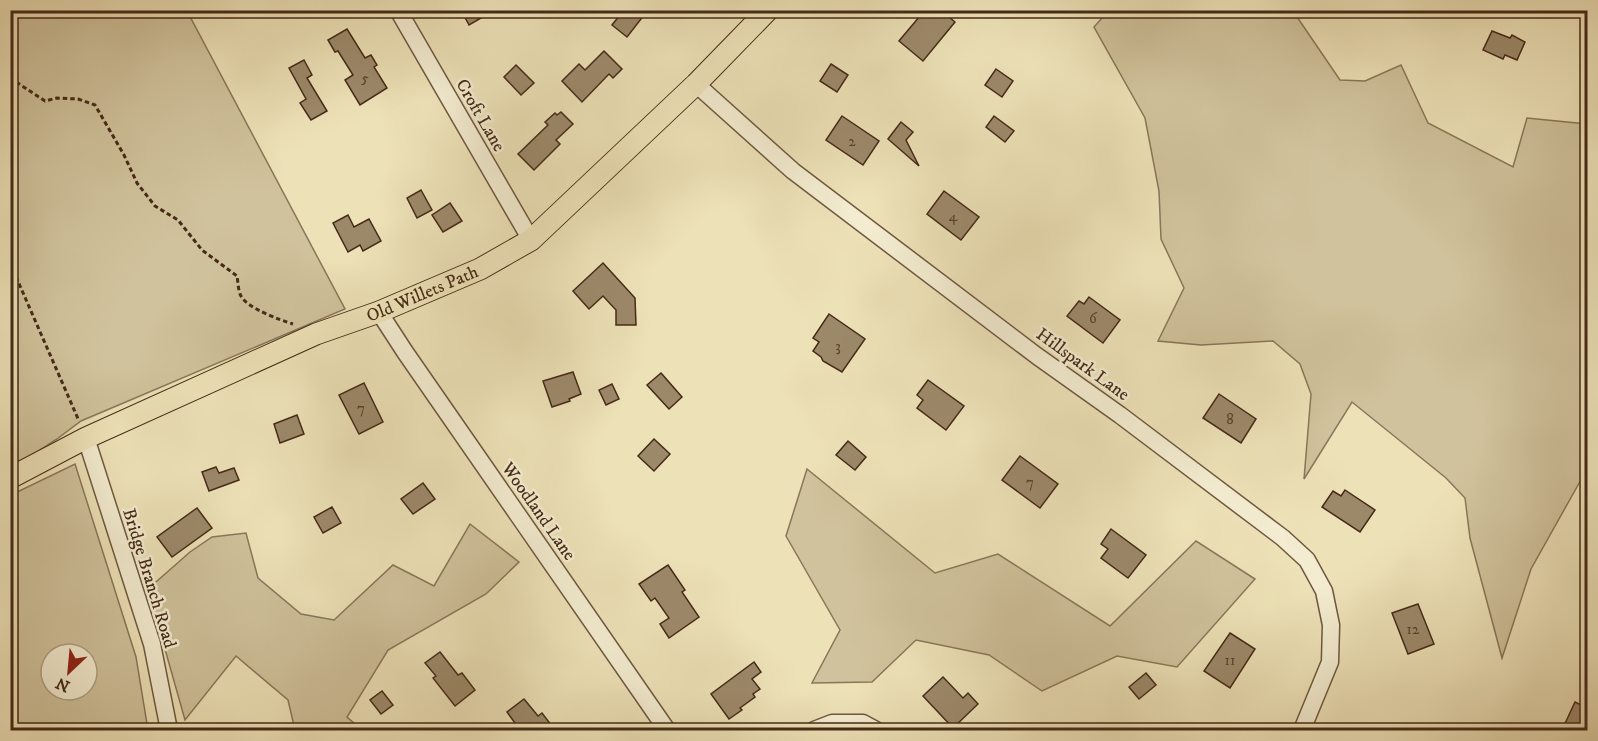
<svg xmlns="http://www.w3.org/2000/svg" width="1598" height="741" font-family="'IM FELL DW Pica',serif">
  <style>
    .green { fill: #d0c29c; stroke: #8a765a; stroke-width: 1.5; fill-rule: evenodd }
    .building { fill: #9c896a; stroke: #452a17; stroke-width: 1.5 }
    .lines { fill: none; stroke-linecap: round; stroke-linejoin: round }
    .minor-casing { stroke: #6f583f; stroke-width: 19 }
    .major-casing { stroke: #452a17; stroke-width: 23 }
    .path { stroke: #452a17; stroke-width: 3; stroke-dasharray: 4.5 3; stroke-linecap: butt }
    .minor { stroke: #f3ecd0; stroke-width: 16 }
    .major { stroke: #ede1b7; stroke-width: 21 }
    .labels { text-anchor: middle; stroke-width: 5; stroke-linejoin: round; paint-order: stroke }
    .number-label { font-size: 15px; fill: #5b422c }
    .street-label { font-size: 18px; fill: #452a17; stroke: #f3ecd0 }
  </style>
  <rect width="100%" height="100%" fill="#ede1b7"/>
  <filter id="stains"><feTurbulence type="fractalNoise" baseFrequency=".00333" numOctaves="4"/><feColorMatrix values="0 0 0 0 .2 0 0 0 0 .09 0 0 0 0 .02 0 0 0 .5 -.17"/></filter>
  <radialGradient id="worn" r=".72"><stop offset=".6" stop-color="#630" stop-opacity="0"/><stop offset="1" stop-color="#630" stop-opacity=".3"/></radialGradient>
  <g class="green">
    <path d="M1109,10L1293,11L1340,80L1365,81L1401,65L1428,123L1513,167L1527,118L1587,124V469L1531,569L1502,658L1470,538L1465,498L1446,478L1352,402L1304,479L1311,394L1300,364L1273,341L1201,345L1158,341L1184,288L1161,239L1159,191L1145,118L1094,27Z"/>
    <path d="M11,11H187L345,309L81,421L57,439L11,469Z"/>
    <path d="M75,464L136,657L148,730H11V495ZM51,654H87V690H51Z"/>
    <path d="M807,469L935,573L998,554L1110,626L1196,541L1255,579L1177,667L1117,656L1042,691L989,655L916,640L872,682L812,683L840,630L786,536Z"/>
    <path d="M470,524L519,562L486,594L388,650L347,717L362,730H295L288,700L236,656L185,720L148,589L190,552L212,537L246,533L258,578L301,614L334,620L393,565L434,586Z"/>
  </g>
  <g class="building">
    <path d="M461,10H495L469,25Z"/>
    <path d="M624,10H648L627,37L612,25Z"/>
    <path d="M925,10H941L955,22L923,61L899,41Z"/>
    <path d="M347,29L365,58L371,55L377,65L374,67L387,88L360,105L345,80L353,75L338,51L335,52L328,40Z"/>
    <path d="M1492,31L1510,38L1512,35L1525,42L1517,60L1505,55L1503,59L1483,50Z"/>
    <path d="M604,51L622,69L613,78L609,74L582,102L562,81L579,64L585,70Z"/>
    <path d="M304,60L312,75L307,78L327,111L311,120L300,103L306,99L289,68Z"/>
    <path d="M831,64L848,75L837,92L820,81Z"/>
    <path d="M516,65L534,83L521,95L504,77Z"/>
    <path d="M996,69L1013,81L1002,97L985,85Z"/>
    <path d="M561,112L573,124L556,140L560,144L534,170L518,154L548,125L545,122L555,113L557,115Z"/>
    <path d="M842,116L879,141L863,165L826,140Z"/>
    <path d="M994,116L1014,131L1005,142L986,127Z"/>
    <path d="M901,122L913,132L906,140L919,166L888,139Z"/>
    <path d="M421,190L432,210L417,218L407,198Z"/>
    <path d="M944,191L979,217L961,240L927,214Z"/>
    <path d="M450,203L462,221L443,232L432,215Z"/>
    <path d="M348,215L354,227L369,219L381,241L363,251L360,245L348,252L333,223Z"/>
    <path d="M603,263L635,298L636,325H616V310L603,296L589,309L573,291Z"/>
    <path d="M1089,297L1120,320L1103,343L1067,316L1079,301L1084,304Z"/>
    <path d="M829,314L865,339L842,372L823,361L821,357L813,351L819,342L813,338Z"/>
    <path d="M573,372L581,394L569,399L570,401L552,407L543,381Z"/>
    <path d="M661,373L682,397L669,409L647,385Z"/>
    <path d="M928,380L964,406L946,430L917,408L923,400L917,395Z"/>
    <path d="M364,383L383,422L359,434L339,395Z"/>
    <path d="M612,384L619,399L606,405L599,390Z"/>
    <path d="M1219,394L1256,419L1241,443L1203,418Z"/>
    <path d="M297,415L304,434L280,443L274,424Z"/>
    <path d="M654,439L670,454L654,471L638,456Z"/>
    <path d="M848,441L866,457L855,470L836,455Z"/>
    <path d="M1020,456L1058,484L1040,508L1002,480Z"/>
    <path d="M216,467L219,473L234,468L239,480L209,491L202,472Z"/>
    <path d="M423,483L435,499L413,514L401,499Z"/>
    <path d="M1345,490L1375,510L1360,532L1322,507L1333,491L1341,496Z"/>
    <path d="M332,507L341,523L323,533L314,517Z"/>
    <path d="M197,508L212,528L172,557L157,537Z"/>
    <path d="M1111,529L1146,555L1128,578L1101,558L1108,549L1101,544Z"/>
    <path d="M668,565L685,590L682,592L699,617L669,638L660,624L669,618L655,598L651,601L639,584Z"/>
    <path d="M1418,604L1434,644L1408,654L1392,613Z"/>
    <path d="M1230,633L1255,649L1230,688L1204,671Z"/>
    <path d="M440,652L458,675L462,673L475,690L455,706L433,678L436,676L425,663Z"/>
    <path d="M754,662L761,672L752,679L760,689L753,694L755,697L740,708L742,710L729,719L711,694Z"/>
    <path d="M1146,673L1156,685L1139,699L1129,687Z"/>
    <path d="M943,677L963,698L968,693L978,704L953,728L923,696Z"/>
    <path d="M382,691L393,705L381,714L370,700Z"/>
    <path d="M524,699L538,716L542,713L555,730H520L507,712Z"/>
    <path d="M1575,702L1587,708V730H1562Z"/>
  </g>
  <g class="lines">
    <g class="minor-casing">
      <g id="minor">
        <path d="M398,10L531,240"/>
        <path d="M696,84L793,171L1037,356L1120,415L1283,538L1307,560L1324,591L1331,625L1330,662L1302,730"/>
        <path d="M379,312L405,352L667,730"/>
        <path d="M86,438L152,644L169,730"/>
        <path d="M814,730L832,723H863L876,730"/>
      </g>
    </g>
    <g class="major-casing">
      <g id="major">
        <path id="s1" d="M10,478L86,438L316,334L379,312L480,269L531,240L696,84L768,10"/>
      </g>
    </g>
    <g class="path">
      <path d="M10,78L45,101L57,98L78,99L95,105L124,155L137,183L155,206L178,220L202,250L237,276C238,281 238,291 241,296C247,308 280,320 293,324"/>
      <path d="M10,263L79,421"/>
    </g>
    <use href="#minor" class="minor"/>
    <use href="#major" class="major"/>
  </g>
  <g class="labels">
    <g class="number-label">
      <text x="365" y="83">5</text>
      <text x="852" y="146">2</text>
      <text x="953" y="221">4</text>
      <text x="1093" y="323">6</text>
      <text x="838" y="351">3</text>
      <text x="361" y="413">7</text>
      <text x="1230" y="424">8</text>
      <text x="1030" y="487">7</text>
      <text x="1413" y="634">12</text>
      <text x="1230" y="665">11</text>
    </g>
    <g class="street-label">
      <text transform="translate(481 115) rotate(60)" y="6">Croft Lane</text>
      <text dy="6" stroke="none"><textPath href="#s1" startOffset="452">Old Willets Path</textPath></text>
      <text transform="translate(1083 364) rotate(36)" y="6">Hillspark Lane</text>
      <text transform="translate(539 511) rotate(55)" y="6">Woodland Lane</text>
      <text transform="translate(150 578) rotate(73)" y="6">Bridge Branch Road</text>
    </g>
  </g>
  <rect width="1598" height="741" fill="none" stroke="#ede1b7" stroke-width="36"/>
  <rect x="12" y="12" width="1574" height="717" fill="none" stroke="#452a17" stroke-width="3"/>
  <rect x="18" y="18" width="1562" height="705" fill="none" stroke="#452a17" stroke-width="1.5"/>
  <g transform="translate(69 672) rotate(206)"><circle r="28" fill="#f3ecd0" stroke="#ad9e86" stroke-width="1.5"/>
  <path d="M0-4.5L10 22L0 15L-10 22Z" fill="#8f2418"/>
  <text y="-9" font-size="16" font-weight="bold" text-anchor="middle" fill="#452a17">N</text>
  </g>
  <rect width="100%" height="100%" filter="url(#stains)"/>
  <rect width="100%" height="100%" fill="url(#worn)"/>
</svg>
